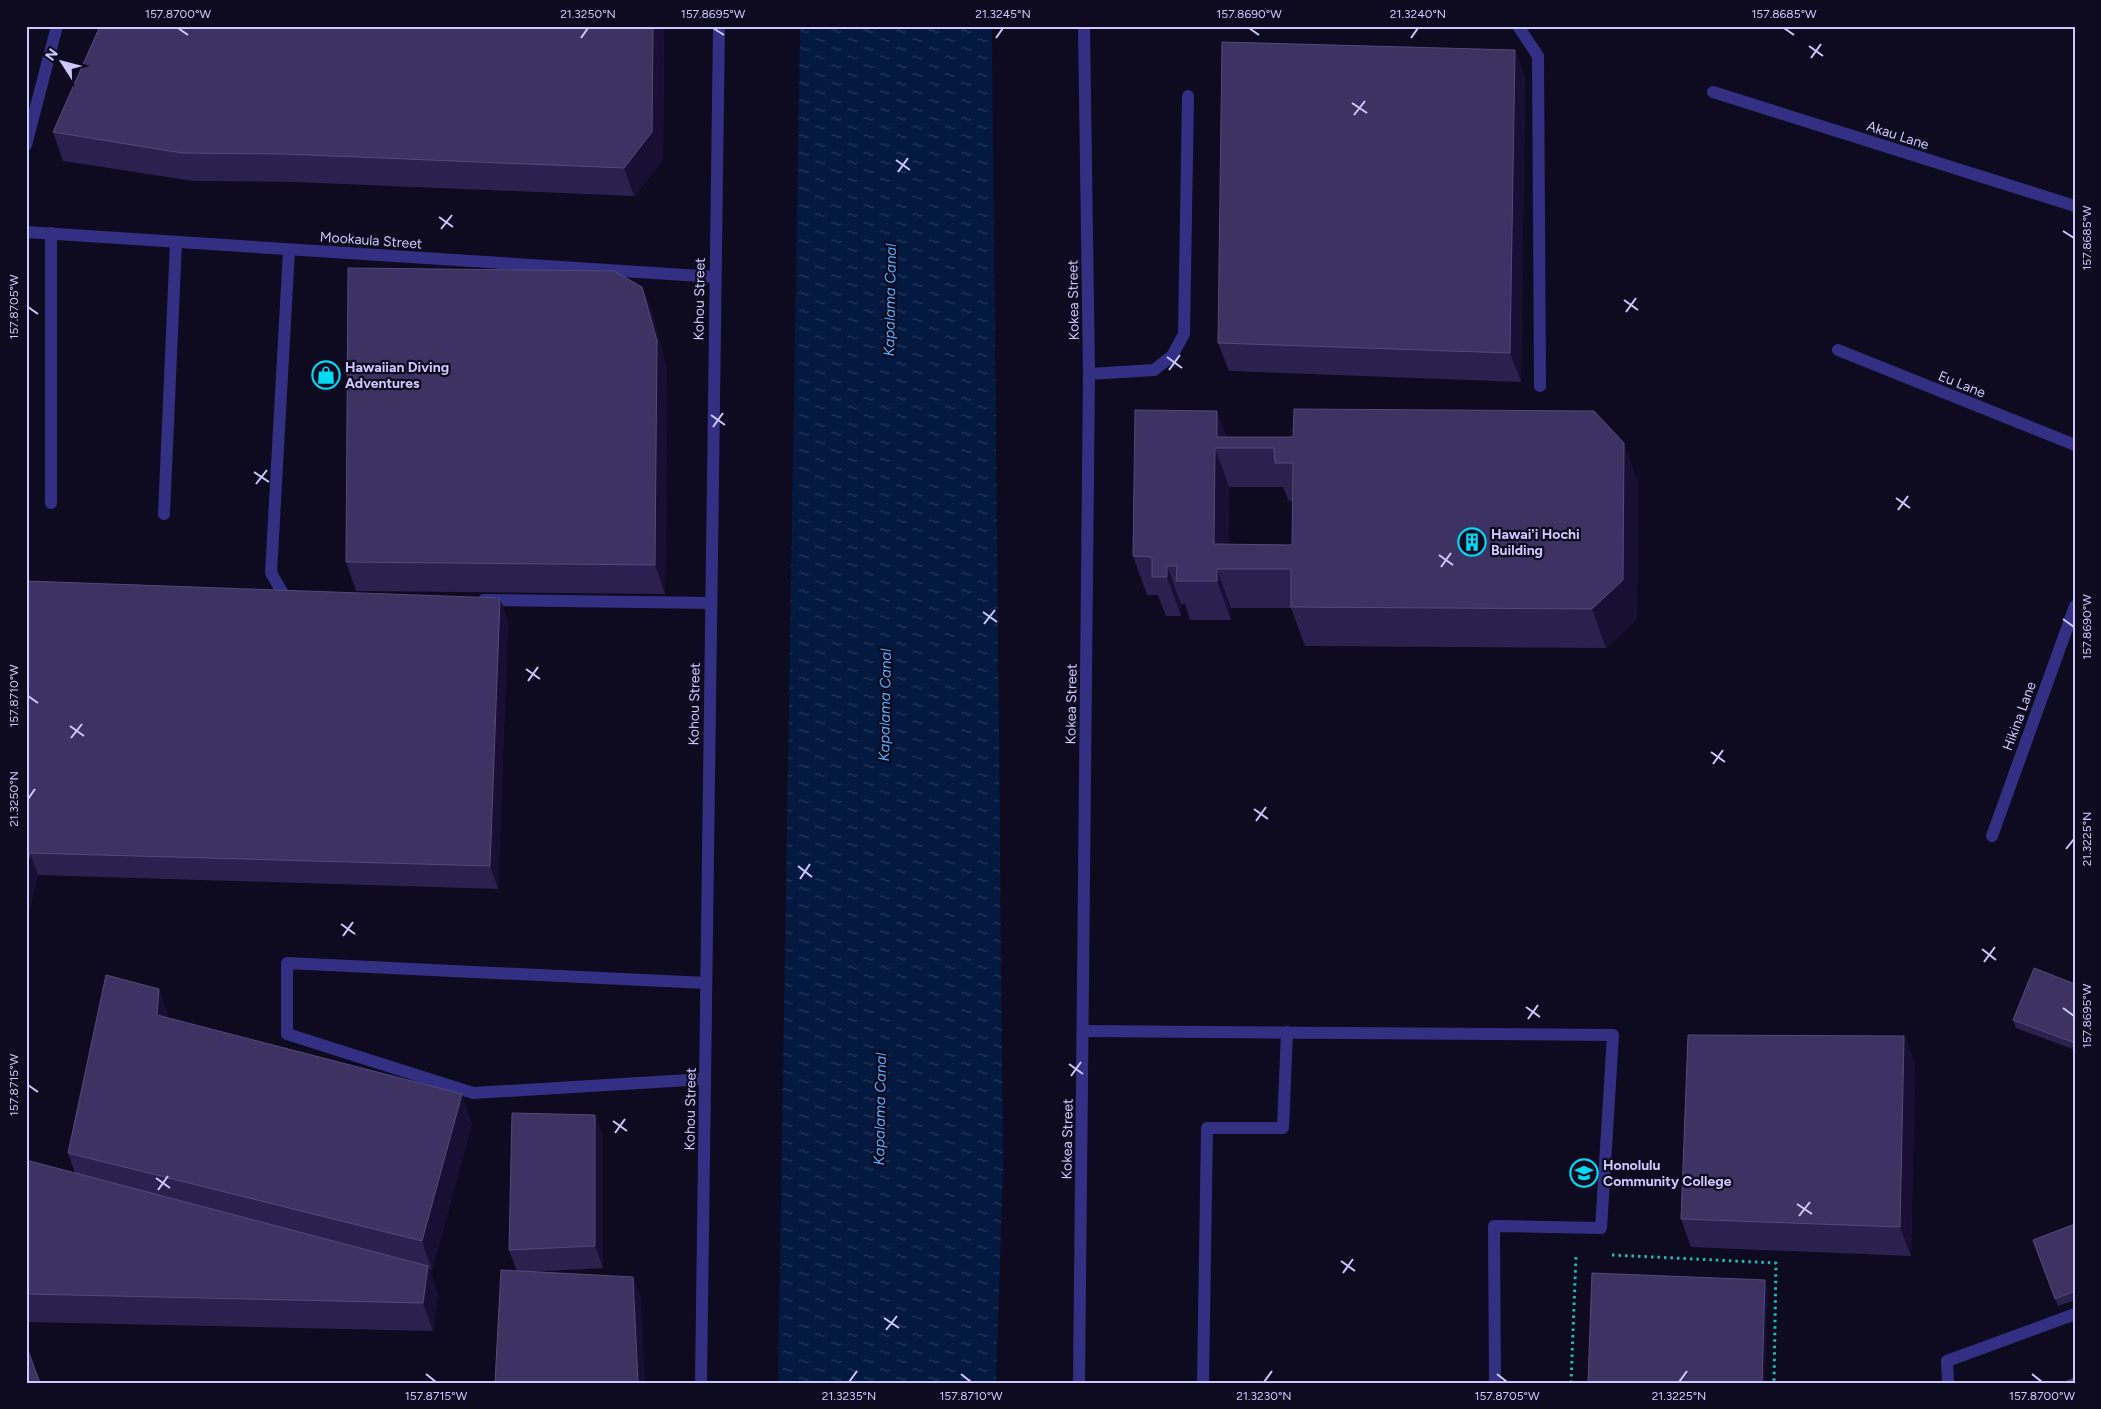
<svg xmlns="http://www.w3.org/2000/svg" width="2101" height="1409" font-family="Figtree,sans-serif">
  <style>
    .water { fill: url(#water-ripples) }
    .lines { fill: none; stroke-linecap: round; stroke-linejoin: round }
    .path { stroke: #20bbb3; stroke-width: 3; stroke-dasharray: 2.5 4; stroke-linecap: butt }
    .lane { stroke: #333084; stroke-width: 12 }
    .street { stroke: #333084; stroke-width: 12 }
    .wall { fill: #2a214f; fill-rule: evenodd }
    .shaded-wall { fill: #181034 }
    .building { fill: #3c3362; stroke: #534a7b; fill-rule: evenodd }
    .ticks { fill: none; stroke: #cfc8ff; stroke-width: 2 }
    .labels { text-anchor: middle; stroke-width: 4.5; stroke-linejoin: round; paint-order: stroke }
    .street-label { font-size: 14px; fill: #cfc8ff; stroke: #0e0a1f }
    .poi-label { font-size: 14px; font-weight: bold; fill: #cfc8ff; stroke: #0e0a1f; text-anchor: start }
    .water-label { font-size: 15px; font-style: italic; fill: #56b0ff; stroke: #0e0a1f }
    .neatline { fill: none; stroke: #cfc8ff; stroke-width: 2 }
    .ticks-label { font-size: 12px; text-anchor: middle; fill: #cfc8ff }
  </style>
  <defs>
    <pattern id="water-ripples" width="26" height="14" patternUnits="userSpaceOnUse" patternTransform="scale(1.25)"><rect width="26" height="14" fill="#04193f"/><path d="M2 4q2-2 4 0t4 0M15 11q2-2 4 0t4 0" fill="none" stroke="#28395c"/></pattern>
  </defs>
  <rect width="100%" height="100%" fill="#0e0a1f"/>
  <path class="water" d="M800,26H992L1003,1165L996,1383H778Z"/>
  <g class="lines">
    <g class="path">
      <path d="M1612,1255L1776,1263L1774,1383"/>
      <path d="M1571,1383L1576,1256"/>
    </g>
    <g class="lane">
      <path d="M1518,26L1538,56L1540,386"/>
      <path d="M26,145L57,26"/>
      <path d="M51,233V503"/>
      <path d="M289,250L271,573L285,597H294"/>
      <path d="M1089,374L1154,370L1172,356L1184,334L1188,96"/>
      <path d="M164,514L176,242"/>
      <path d="M484,600L711,603"/>
      <path d="M1083,1031L1613,1035L1601,1228L1494,1226L1495,1383"/>
      <path d="M705,1079L473,1093L287,1034V963L706,983"/>
      <path d="M1203,1383L1207,1128H1283L1287,1032"/>
      <path d="M1948,1383L1947,1361L2075,1314"/>
    </g>
    <g class="street">
      <path d="M1713,92L2075,206"/>
      <path d="M26,232L715,277"/>
      <path d="M1838,350L2075,445"/>
      <path d="M1992,836L2075,606"/>
      <path d="M701,1383L719,26"/>
      <path d="M1079,1383L1089,374L1084,26"/>
    </g>
  </g>
  <g class="wall">
    <path d="M100,26H664L663,160L634,196L295,182L193,181L63,161L53,132Z"/>
    <path d="M1515,50L1525,79L1521,382L1229,371L1218,343Z"/>
    <path d="M642,287L653,315L667,370L665,594L356,591L346,562Z"/>
    <path d="M1135,410L1227,437L1638,482L1637,619L1606,648L1305,646L1291,608H1231V620H1190L1185,604H1181V616H1166L1158,595H1147L1133,556ZM1229,487H1283L1289,501H1293L1292,545H1228Z"/>
    <path d="M26,581L508,620L498,889L38,875L26,924Z"/>
    <path d="M2075,984V1050L2016,1028L2013,1020Z"/>
    <path d="M169,1017V1019L472,1123L432,1270L429,1269L438,1294L433,1331L26,1322V1160L75,1173L68,1153Z"/>
    <path d="M1904,1036L1915,1064L1911,1256L1691,1247L1681,1219Z"/>
    <path d="M595,1115L603,1137V1268L527,1272L633,1277L641,1299L517,1271L509,1250Z"/>
    <path d="M2075,1224V1300L2058,1306L2033,1240Z"/>
  </g>
  <g class="shaded-wall">
    <path d="M653,26H664L663,160L634,196L624,168Z"/>
    <path d="M1515,50L1525,79L1521,382L1510,353Z"/>
    <path d="M642,287L653,315L667,370L665,594L655,565Z"/>
    <path d="M1217,411L1231,448L1217,437Z"/>
    <path d="M1624,443L1638,482L1637,619L1606,648L1592,609Z"/>
    <path d="M1215,448L1229,487L1228,569L1214,544Z"/>
    <path d="M1167,566L1181,604V616L1167,577Z"/>
    <path d="M1217,569L1231,608V620L1217,581Z"/>
    <path d="M500,598L508,620L498,889L490,866Z"/>
    <path d="M30,853L38,875L26,924V869Z"/>
    <path d="M159,989L169,1017L167,1044L157,1015Z"/>
    <path d="M1904,1036L1915,1064L1911,1256L1900,1227Z"/>
    <path d="M462,1094L472,1123L432,1270L422,1241Z"/>
    <path d="M595,1115L603,1137V1268L595,1246Z"/>
    <path d="M428,1266L438,1294L433,1331L423,1303Z"/>
    <path d="M633,1277L641,1299L645,1383H638Z"/>
    <path d="M1765,1280L1768,1288L1765,1383H1762Z"/>
  </g>
  <g class="building">
    <path d="M100,26H653L652,132L624,168L284,154L182,153L53,132Z"/>
    <path d="M1222,42L1515,50L1510,353L1218,343Z"/>
    <path d="M348,268L614,271L642,287L657,341L655,565L346,562Z"/>
    <path d="M1294,409L1594,411L1624,443L1623,580L1592,609L1291,607V569H1217V581H1176L1177,566H1167V577H1152V557L1133,556L1135,410L1217,411V437H1293ZM1215,448H1274L1275,463H1293L1292,545L1214,544Z"/>
    <path d="M26,581L500,598L490,866L30,853L26,869Z"/>
    <path d="M2034,968L2075,984V1043L2013,1020Z"/>
    <path d="M106,975L159,989L157,1015L462,1094L422,1241L68,1153Z"/>
    <path d="M1688,1035L1904,1036L1900,1227L1681,1219Z"/>
    <path d="M512,1113L595,1115V1246L509,1250Z"/>
    <path d="M26,1160L428,1266L423,1303L26,1294Z"/>
    <path d="M2075,1224V1291L2055,1299L2033,1240Z"/>
    <path d="M501,1270L633,1277L638,1383H495Z"/>
    <path d="M1592,1273L1765,1280L1762,1383H1588Z"/>
    <path d="M26,1345L40,1383H26Z"/>
    <path d="M2075,1378V1383H2062Z"/>
    <path d="M44,1382L82,1383H44Z"/>
  </g>
  <path class="ticks" d="M178,28L188,35M713,28L724,35M1249,28L1259,35M1784,28L1794,35M581,38L588,28M996,38L1003,28M1411,38L1418,28M1809,46L1823,56M1811,58L1821,44M1352,103L1367,113M1354,115L1365,101M896,160L910,170M898,172L908,158M439,217L453,227M441,229L452,215M2063,231L2074,238M1624,300L1638,310M28,307L38,314M1626,312L1636,298M1167,357L1182,368M1169,370L1180,355M711,415L725,425M713,427L723,413M254,472L269,482M256,484L267,470M1896,498L1910,508M1898,510L1908,496M1439,555L1453,565M1441,567L1451,553M983,612L997,622M2063,619L2074,627M984,624L995,610M526,669L540,679M528,681L538,667M28,696L38,703M70,726L84,736M71,738L82,724M1711,752L1725,762M1713,764L1723,750M28,799L35,789M1254,809L1268,819M1256,821L1266,807M2066,849L2074,839M798,866L812,877M800,879L810,864M341,924L355,934M343,936L353,922M1982,949L1996,960M1984,962L1995,947M1526,1007L1540,1017M2063,1008L2074,1016M1528,1019L1538,1005M1069,1064L1083,1074M1071,1076L1081,1062M28,1085L38,1092M613,1121L627,1131M615,1133L625,1119M156,1178L170,1188M158,1190L168,1176M1797,1204L1812,1214M1799,1216L1810,1202M1341,1261L1355,1271M1343,1273L1353,1259M884,1318L899,1328M886,1330L897,1316M426,1374L436,1382M961,1374L971,1382M1497,1374L1507,1382M2032,1374L2042,1382M849,1382L857,1371M1264,1382L1272,1371M1679,1382L1687,1371"/>
  <defs>
    <g id="shop-ring" transform="scale(1.4375)"><circle r="9.5" fill="#0e0a1f" stroke="#00daf3" stroke-width="1.5"/><path d="M-5-2.5h2.3a2.7 3.5 0 0 1 5.4 0H5L5.5 6h-11ZM-1.5-2.5h3a1.5 2.3 0 0 0-3 0Z" fill="#00daf3"/></g>
    <g id="building-ring" transform="scale(1.4375)"><circle r="9.5" fill="#0e0a1f" stroke="#00daf3" stroke-width="1.5"/><path d="M-4-6H4V6H1V3H-1V6H-4ZM-2.5-4.3h1.7v1.8h-1.7ZM.8-4.3h1.7v1.8H.8ZM-2.5-1h1.7V.8h-1.7ZM.8-1h1.7V.8H.8Z" fill="#00daf3"/></g>
    <g id="university-ring" transform="scale(1.4375)"><circle r="9.5" fill="#0e0a1f" stroke="#00daf3" stroke-width="1.5"/><path d="M0-5L7-2L0 1L-7-2ZM-4 1L0 2.5L4 1V4Q0 6-4 4Z" fill="#00daf3"/></g>
  </defs>
  <g fill-rule="evenodd">
    <use href="#shop-ring" x="326" y="375"/>
    <use href="#building-ring" x="1472" y="542"/>
    <use href="#university-ring" x="1584" y="1173"/>
  </g>
  <g class="labels">
    <g class="street-label">
      <text transform="translate(1898 135) rotate(18)" y="5">Akau Lane</text>
      <text transform="translate(371 240) rotate(4)" y="5">Mookaula Street</text>
      <text transform="translate(699 299) rotate(-89)" y="5">Kohou Street</text>
      <text transform="translate(1073 300) rotate(-91)" y="5">Kokea Street</text>
      <text transform="translate(1962 384) rotate(22)" y="5">Eu Lane</text>
      <text transform="translate(694 704) rotate(-89)" y="5">Kohou Street</text>
      <text transform="translate(1071 704) rotate(-89)" y="5">Kokea Street</text>
      <text transform="translate(2019 716) rotate(-70)" y="5">Hikina Lane</text>
      <text transform="translate(690 1109) rotate(-89)" y="5">Kohou Street</text>
      <text transform="translate(1067 1139) rotate(-89)" y="5">Kokea Street</text>
    </g>
    <g class="poi-label">
      <text x="345" y="372">Hawaiian Diving<tspan x="345" dy="16">Adventures</tspan></text>
      <text x="1491" y="539">Hawai'i Hochi<tspan x="1491" dy="16">Building</tspan></text>
      <text x="1603" y="1170">Honolulu<tspan x="1603" dy="16">Community College</tspan></text>
    </g>
    <g class="water-label">
      <text transform="translate(890 300) rotate(-89)" y="5">Kapalama Canal</text>
      <text transform="translate(885 705) rotate(-89)" y="5">Kapalama Canal</text>
      <text transform="translate(880 1109) rotate(-89)" y="5">Kapalama Canal</text>
    </g>
  </g>
  <rect width="2101" height="1409" fill="none" stroke="#0e0a1f" stroke-width="55"/>
  <g transform="translate(62 62) rotate(306)" stroke="#0e0a1f" stroke-width="4" paint-order="stroke">
  <path d="M0-4L9 19L0 12L-9 19Z" fill="#cfc8ff"/>
  <text y="-8" font-size="14" font-weight="bold" text-anchor="middle" fill="#cfc8ff">N</text>
  </g>
  <rect x="28" y="28" width="2046" height="1354" class="neatline"/>
  <g class="ticks-label">
    <text x="178" y="18">157.8700°W</text>
    <text x="588" y="18">21.3250°N</text>
    <text x="713" y="18">157.8695°W</text>
    <text x="1003" y="18">21.3245°N</text>
    <text x="1249" y="18">157.8690°W</text>
    <text x="1418" y="18">21.3240°N</text>
    <text x="1784" y="18">157.8685°W</text>
    <text transform="translate(2087 238) rotate(-90)" y="4">157.8685°W</text>
    <text transform="translate(14 307) rotate(-90)" y="4">157.8705°W</text>
    <text transform="translate(2087 627) rotate(-90)" y="4">157.8690°W</text>
    <text transform="translate(14 696) rotate(-90)" y="4">157.8710°W</text>
    <text transform="translate(14 799) rotate(-90)" y="4">21.3250°N</text>
    <text transform="translate(2087 839) rotate(-90)" y="4">21.3225°N</text>
    <text transform="translate(2087 1016) rotate(-90)" y="4">157.8695°W</text>
    <text transform="translate(14 1085) rotate(-90)" y="4">157.8715°W</text>
    <text x="436" y="1400">157.8715°W</text>
    <text x="849" y="1400">21.3235°N</text>
    <text x="971" y="1400">157.8710°W</text>
    <text x="1264" y="1400">21.3230°N</text>
    <text x="1507" y="1400">157.8705°W</text>
    <text x="1679" y="1400">21.3225°N</text>
    <text x="2042" y="1400">157.8700°W</text>
  </g>
</svg>
